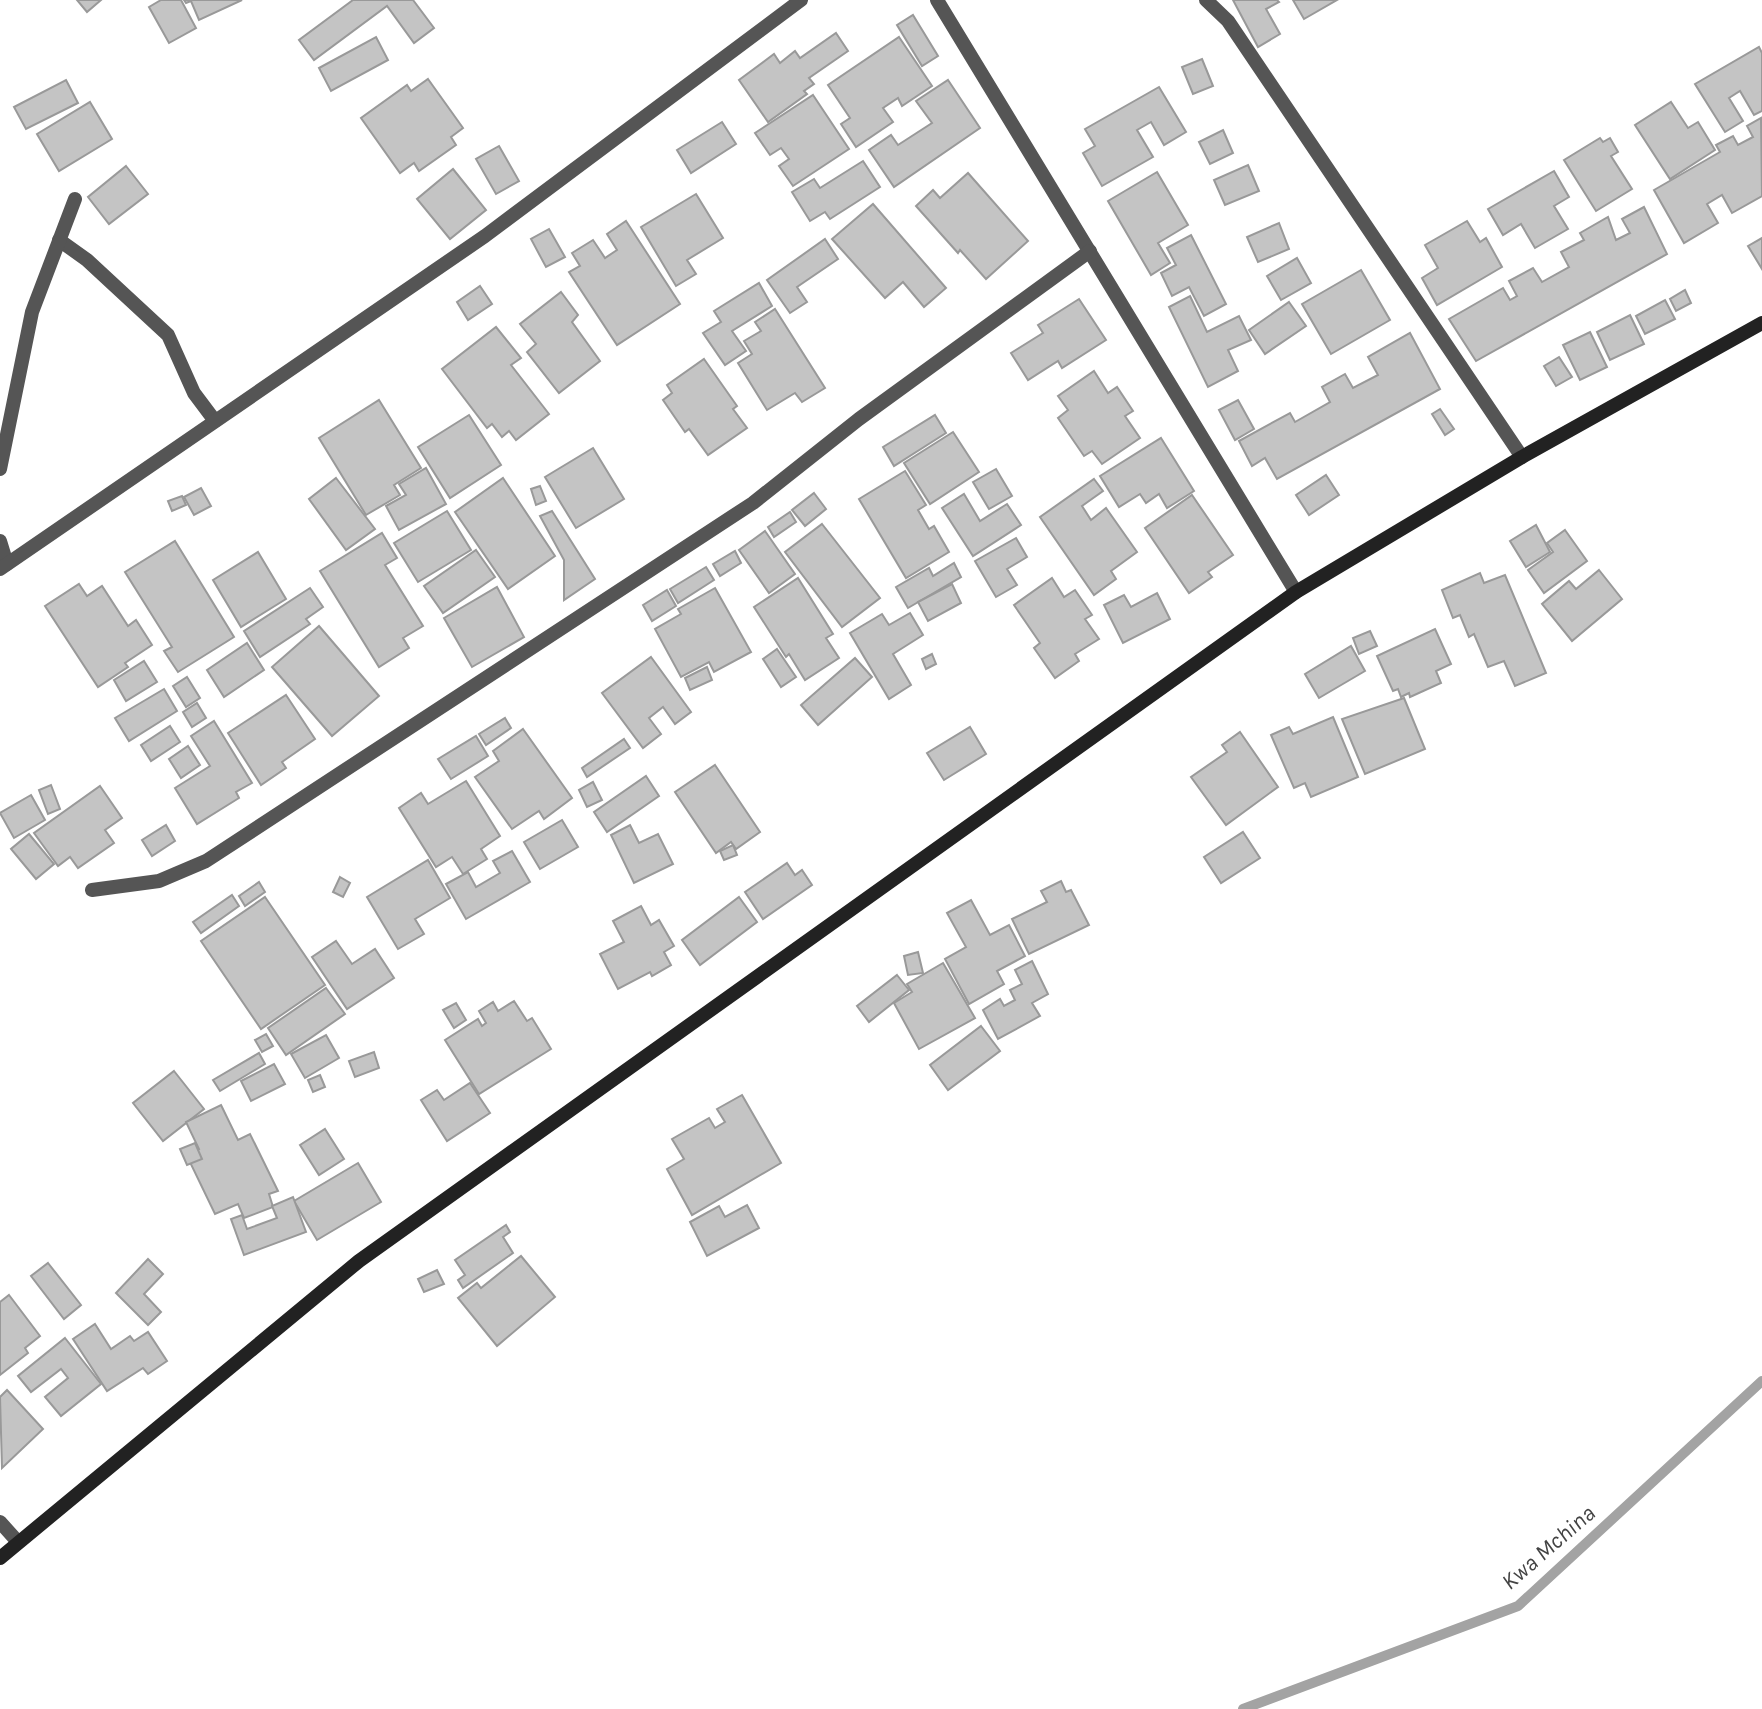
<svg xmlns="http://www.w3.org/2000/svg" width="1762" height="1709" font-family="Karla,sans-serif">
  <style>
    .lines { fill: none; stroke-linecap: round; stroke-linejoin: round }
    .stream { stroke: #a3a3a3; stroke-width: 10 }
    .building { fill: #c4c4c4; stroke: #999; stroke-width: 2 }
    .street { stroke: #555; stroke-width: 14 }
    .secondary { stroke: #222; stroke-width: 14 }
    .labels { text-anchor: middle; stroke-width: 7; stroke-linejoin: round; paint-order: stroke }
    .water-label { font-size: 23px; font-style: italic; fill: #444; stroke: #fff }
  </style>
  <rect width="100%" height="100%" fill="#fff"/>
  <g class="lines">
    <path class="stream" d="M1243,1709L1518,1606L1762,1381"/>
  </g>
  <g class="building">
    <path d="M77,0H101L87,12Z"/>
    <path d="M161,0H181L196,28L169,43L149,7Z"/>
    <path d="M184,0H242L199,20L191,1L186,3Z"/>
    <path d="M353,0H413L434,28L414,43L387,6L314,60L299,40Z"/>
    <path d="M1233,0H1277L1279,2L1266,9L1280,34L1258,47Z"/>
    <path d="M1293,0H1337L1304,19Z"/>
    <path d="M913,15L938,56L922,66L897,25Z"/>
    <path d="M836,33L848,51L809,78L814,84L804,91L807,94L768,122L739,80L774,54L780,63L795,51L800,58Z"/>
    <path d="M376,37L388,60L331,91L319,68Z"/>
    <path d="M899,37L932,86L902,106L898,98L883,108L893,122L856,147L841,124L850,118L828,85Z"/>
    <path d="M1759,47L1762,53V111L1754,115L1740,91L1729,98L1743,121L1725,132L1695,84Z"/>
    <path d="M1202,59L1213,86L1193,94L1182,67Z"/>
    <path d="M428,79L463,128L451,137L456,145L419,171L414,163L400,173L361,118L407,85L411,91Z"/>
    <path d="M66,80L78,103L26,129L14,107Z"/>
    <path d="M948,80L980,128L894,187L869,150L891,135L898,145L932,123L916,101Z"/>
    <path d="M1159,87L1186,132L1164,145L1151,122L1137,130L1153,157L1102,186L1083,153L1095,146L1085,129Z"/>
    <path d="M813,95L849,149L793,186L779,166L789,159L781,148L770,155L755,133Z"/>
    <path d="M90,102L112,139L59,171L37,134Z"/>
    <path d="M1671,102L1688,128L1698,122L1715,150L1670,179L1635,125Z"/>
    <path d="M1761,118L1762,196L1732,213L1722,195L1707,204L1718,223L1684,243L1654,190L1720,152L1716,145L1733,136L1738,145L1753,137L1747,126Z"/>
    <path d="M722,122L736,144L691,173L677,150Z"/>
    <path d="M1223,130L1233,153L1210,164L1199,142Z"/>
    <path d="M1600,138L1603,142L1610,138L1618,152L1611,156L1632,189L1596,211L1564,160Z"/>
    <path d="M499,146L519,181L496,194L476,159Z"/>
    <path d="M863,161L880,187L830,219L825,212L810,221L792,192L814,179L820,188Z"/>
    <path d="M1248,165L1259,191L1225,205L1214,180Z"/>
    <path d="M126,166L148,194L109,224L88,197Z"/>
    <path d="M453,169L486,210L450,239L417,199Z"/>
    <path d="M1554,171L1569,197L1554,206L1568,229L1535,248L1521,224L1503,235L1488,209Z"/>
    <path d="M1157,172L1188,225L1158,243L1170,263L1151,275L1108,201Z"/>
    <path d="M968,173L1028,241L986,279L960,250L958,253L916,206L933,190L940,198Z"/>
    <path d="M696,194L723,238L687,260L696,274L676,286L641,227Z"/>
    <path d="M873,204L946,288L924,307L903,282L885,298L832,239Z"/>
    <path d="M1644,207L1667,254L1476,361L1449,319L1503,288L1510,300L1517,296L1509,281L1533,268L1542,282L1569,267L1561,252L1584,240L1580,233L1608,217L1616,240L1630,233L1622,219Z"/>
    <path d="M626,221L680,304L617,345L569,272L580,266L572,253L593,240L605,258L617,250L607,234Z"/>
    <path d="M1467,221L1480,242L1486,238L1502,267L1437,305L1422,278L1438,268L1425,245Z"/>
    <path d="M1279,223L1289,249L1258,262L1247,237Z"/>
    <path d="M549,229L565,257L546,267L531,239Z"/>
    <path d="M1191,235L1226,304L1204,316L1189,287L1172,296L1161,273L1176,265L1167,248Z"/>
    <path d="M1762,238V269L1748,246Z"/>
    <path d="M825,239L838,259L797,287L807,302L790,313L767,280Z"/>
    <path d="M1297,258L1311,283L1281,300L1267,276Z"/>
    <path d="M1361,270L1390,320L1331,354L1302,304Z"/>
    <path d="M759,283L772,306L732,331L746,351L725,365L703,333L721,322L714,311Z"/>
    <path d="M480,286L492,304L468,320L457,302Z"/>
    <path d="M1685,290L1691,303L1676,311L1670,299Z"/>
    <path d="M561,292L578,315L572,322L600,361L559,393L527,352L536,344L520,324Z"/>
    <path d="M1190,296L1207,332L1239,316L1251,340L1228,350L1238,371L1208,387L1169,307Z"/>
    <path d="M1079,299L1106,340L1062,368L1058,361L1028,380L1011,353L1043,333L1038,325Z"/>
    <path d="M1665,300L1675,319L1645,334L1636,316Z"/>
    <path d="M1289,302L1306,326L1265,354L1249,330Z"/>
    <path d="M775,309L825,388L802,402L795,393L767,410L738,363L752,354L744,341L761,331L755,322Z"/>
    <path d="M1630,315L1644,344L1610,360L1597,332Z"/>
    <path d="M496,327L521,358L511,365L549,414L516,440L509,431L502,437L492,424L487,428L442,369Z"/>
    <path d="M1590,332L1607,367L1580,380L1563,345Z"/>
    <path d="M1410,333L1440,389L1277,479L1265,458L1252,466L1239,441L1290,413L1295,422L1330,402L1322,387L1345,374L1353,388L1378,375L1368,357Z"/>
    <path d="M1559,357L1572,377L1556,386L1544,366Z"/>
    <path d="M704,359L737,406L733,409L747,428L708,455L689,429L685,432L663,400L672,393L667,385Z"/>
    <path d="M1094,371L1108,393L1117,387L1133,411L1125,416L1140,438L1102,464L1092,451L1084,456L1058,418L1068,410L1058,396Z"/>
    <path d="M379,400L421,468L394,485L400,495L366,515L319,438Z"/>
    <path d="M1238,400L1254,429L1235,440L1219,410Z"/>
    <path d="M1440,409L1454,429L1445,435L1432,414Z"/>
    <path d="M469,415L501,465L450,498L418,447Z"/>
    <path d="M935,415L946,433L894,466L883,447Z"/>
    <path d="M953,432L979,472L930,504L904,463Z"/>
    <path d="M1161,438L1194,491L1167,508L1159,494L1146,503L1140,494L1119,507L1100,476Z"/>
    <path d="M593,448L624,499L576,528L545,477Z"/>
    <path d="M426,468L446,504L399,530L386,506L406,495L399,484Z"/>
    <path d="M996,469L1012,496L989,509L973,482Z"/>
    <path d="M905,471L926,505L918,510L929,529L934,526L949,552L906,578L859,499Z"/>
    <path d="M1326,475L1339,495L1309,515L1296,495Z"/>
    <path d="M336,478L375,529L346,550L309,499Z"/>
    <path d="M503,478L555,556L508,589L455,512Z"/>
    <path d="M1094,479L1103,491L1082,506L1091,520L1106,508L1137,552L1111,571L1116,579L1094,595L1040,517Z"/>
    <path d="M540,486L546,501L536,505L531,489Z"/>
    <path d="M201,488L211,506L194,515L184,497Z"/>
    <path d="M814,493L826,509L805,526L792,510Z"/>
    <path d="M964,494L980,521L1007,504L1021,525L973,556L942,508Z"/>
    <path d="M1192,495L1233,555L1208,572L1212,577L1189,593L1145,528Z"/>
    <path d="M182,496L186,505L172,511L168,501Z"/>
    <path d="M447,511L471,550L418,582L394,543Z"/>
    <path d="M552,511L595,579L564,600V560L540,516Z"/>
    <path d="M790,512L796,522L774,537L768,527Z"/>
    <path d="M822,524L880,598L842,627L785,552Z"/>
    <path d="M1536,525L1550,552L1526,567L1510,541Z"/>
    <path d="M1565,530L1587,561L1544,593L1528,570L1553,552L1547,543Z"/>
    <path d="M765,531L795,574L769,593L739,550Z"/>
    <path d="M382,533L397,558L385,565L423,626L403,638L409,648L379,667L320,571Z"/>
    <path d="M1016,538L1027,557L1007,569L1017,585L996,597L975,561Z"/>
    <path d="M175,541L234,637L178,672L164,651L172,647L125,572Z"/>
    <path d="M476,550L495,577L443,613L424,586Z"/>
    <path d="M735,551L741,563L720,576L713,564Z"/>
    <path d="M258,552L286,599L241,627L213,580Z"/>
    <path d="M954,563L961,577L908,608L896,587L929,568L933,576Z"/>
    <path d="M706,567L714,580L678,603L670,589Z"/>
    <path d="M1599,570L1622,599L1572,641L1542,604L1569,581L1576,589Z"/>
    <path d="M1480,573L1484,583L1505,575L1546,673L1515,686L1504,661L1488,667L1474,634L1469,637L1460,615L1453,618L1442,590Z"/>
    <path d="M798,578L833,634L826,638L839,658L805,680L789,654L786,657L754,607Z"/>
    <path d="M1052,578L1064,597L1075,590L1092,615L1085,619L1099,639L1075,654L1079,661L1055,678L1034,648L1040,643L1014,605Z"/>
    <path d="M79,584L87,596L102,586L128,626L136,620L152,645L125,663L128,667L98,687L45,606Z"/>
    <path d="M952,584L961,603L928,621L918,602Z"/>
    <path d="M497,587L524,637L472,667L444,618Z"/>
    <path d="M310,588L323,607L306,619L310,624L260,657L244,631Z"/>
    <path d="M715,588L751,652L714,672L709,662L681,677L655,629L681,614L678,609Z"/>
    <path d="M667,590L676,606L652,621L643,605Z"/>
    <path d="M1157,593L1170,619L1123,643L1104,605L1124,595L1131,607Z"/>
    <path d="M910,613L923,635L893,654L911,685L889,699L850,633L882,614L889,625Z"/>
    <path d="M319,626L379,696L332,736L272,667Z"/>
    <path d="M1435,629L1451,664L1436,671L1441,683L1410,697L1409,693L1401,697L1398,689L1393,691L1377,656Z"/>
    <path d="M1370,631L1377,646L1359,654L1353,638Z"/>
    <path d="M247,643L264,670L224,697L207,670Z"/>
    <path d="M1351,646L1365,671L1319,698L1305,674Z"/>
    <path d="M777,649L796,677L781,687L763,659Z"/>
    <path d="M932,654L936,664L926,669L922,659Z"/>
    <path d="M651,657L691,712L675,724L663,707L649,718L661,734L643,748L602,693Z"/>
    <path d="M855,658L872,677L818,725L801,705Z"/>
    <path d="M144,661L157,682L126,701L114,680Z"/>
    <path d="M707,667L712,680L690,690L685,678Z"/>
    <path d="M187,677L200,698L186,707L173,686Z"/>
    <path d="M164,689L177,711L129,741L115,718Z"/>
    <path d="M286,695L315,739L282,762L286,768L261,785L228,733Z"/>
    <path d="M1404,698L1425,749L1365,774L1342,719Z"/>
    <path d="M197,703L206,718L192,727L183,712Z"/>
    <path d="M1333,717L1358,777L1311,797L1305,783L1294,788L1271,735L1289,727L1293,734Z"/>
    <path d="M505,718L511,728L486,745L479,734Z"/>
    <path d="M214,721L252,783L236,792L239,798L197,824L175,788L210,766L191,736Z"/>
    <path d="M170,726L180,742L151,761L141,745Z"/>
    <path d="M970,727L986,754L944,780L927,753Z"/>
    <path d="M523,729L572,798L544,819L539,811L512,829L475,777L499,761L493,751Z"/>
    <path d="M1240,732L1278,787L1226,825L1191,777L1227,752L1222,745Z"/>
    <path d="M476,736L488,756L451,779L438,759Z"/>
    <path d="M624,739L630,748L587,777L582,768Z"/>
    <path d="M188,746L200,765L181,778L169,759Z"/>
    <path d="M715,765L760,832L736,849L731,842L716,853L675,792Z"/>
    <path d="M646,776L659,796L607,832L594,812Z"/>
    <path d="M466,781L500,836L481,849L487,859L463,874L452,857L436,867L399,808L421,793L428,804Z"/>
    <path d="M593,782L602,800L587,807L579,790Z"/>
    <path d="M51,785L60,809L48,814L39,790Z"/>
    <path d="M100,786L122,818L105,830L114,843L78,868L70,857L58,866L34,833Z"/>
    <path d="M31,795L45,820L14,838L0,813Z"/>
    <path d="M562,820L578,847L540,869L524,842Z"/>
    <path d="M166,825L175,841L152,856L142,840Z"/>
    <path d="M630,825L639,843L658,834L673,864L634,883L611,835Z"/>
    <path d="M1243,832L1260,858L1221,883L1204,857Z"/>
    <path d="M29,834L54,864L36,879L11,849Z"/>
    <path d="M733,845L737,855L724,860L720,851Z"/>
    <path d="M512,851L530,882L466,919L446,884L468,872L476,887L500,873L493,861Z"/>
    <path d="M428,860L450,898L415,919L424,934L398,949L367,897Z"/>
    <path d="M787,863L795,875L802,870L812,885L763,919L745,892Z"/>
    <path d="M340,877L350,883L343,897L333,892Z"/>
    <path d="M1061,881L1066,892L1071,890L1089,925L1029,954L1012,919L1047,902L1041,891Z"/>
    <path d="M259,882L265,892L245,906L239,896Z"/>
    <path d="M232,895L239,906L201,933L193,922Z"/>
    <path d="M265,897L325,985L261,1029L201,941Z"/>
    <path d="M739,897L757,922L700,965L682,940Z"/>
    <path d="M971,900L990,935L1009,925L1025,956L997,971L1004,984L969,1004L945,959L966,947L947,913Z"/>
    <path d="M641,906L651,925L659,920L674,946L664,952L671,965L652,976L650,972L618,989L600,954L624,942L613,921Z"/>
    <path d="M336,941L352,964L375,949L394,978L347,1009L312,957Z"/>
    <path d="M918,952L923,973L908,975L904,956Z"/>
    <path d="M1032,961L1048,994L1032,1003L1040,1016L998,1039L983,1010L1000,999L1004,1006L1015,1000L1010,990L1022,984L1015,970Z"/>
    <path d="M943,963L975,1018L919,1049L894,1003L912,992L907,984Z"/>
    <path d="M897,975L909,990L869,1022L857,1006Z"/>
    <path d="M326,988L345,1014L286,1055L268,1028Z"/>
    <path d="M514,1001L527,1021L532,1018L551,1049L479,1094L445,1040L478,1019L482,1026L486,1023L479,1011L493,1002L498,1011Z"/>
    <path d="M456,1003L466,1020L454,1028L443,1010Z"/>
    <path d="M981,1026L1000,1051L948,1090L930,1065Z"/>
    <path d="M266,1034L273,1046L262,1052L255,1040Z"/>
    <path d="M326,1035L339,1058L305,1078L291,1054Z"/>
    <path d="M374,1052L379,1068L355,1077L349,1061Z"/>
    <path d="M259,1053L265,1064L220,1091L213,1080Z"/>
    <path d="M274,1064L285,1084L251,1101L241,1081Z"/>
    <path d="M174,1071L204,1109L163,1141L133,1103Z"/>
    <path d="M320,1075L325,1087L313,1092L308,1080Z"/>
    <path d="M470,1083L490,1113L447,1141L421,1100L437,1090L444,1100Z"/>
    <path d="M742,1095L781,1163L692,1215L667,1169L684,1159L672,1139L709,1118L715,1128L725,1122L717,1109Z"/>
    <path d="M221,1105L238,1140L250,1134L278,1191L269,1194L273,1207L244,1218L238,1204L215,1214L187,1156L199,1149L186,1122Z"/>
    <path d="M325,1129L344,1159L319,1175L300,1145Z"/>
    <path d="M195,1143L202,1159L187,1165L180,1149Z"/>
    <path d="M358,1163L381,1202L317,1240L294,1201Z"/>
    <path d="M293,1197L306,1232L244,1255L231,1219L242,1215L247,1229L277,1218L272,1206Z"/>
    <path d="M747,1205L759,1228L707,1256L690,1222L719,1206L725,1217Z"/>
    <path d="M506,1225L510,1232L503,1237L513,1253L463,1288L458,1280L465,1275L455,1260Z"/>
    <path d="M521,1256L555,1297L497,1346L458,1298L477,1283L481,1288Z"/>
    <path d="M148,1259L163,1274L144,1294L161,1312L148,1325L116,1293Z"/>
    <path d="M48,1263L81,1305L64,1319L31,1276Z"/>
    <path d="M437,1270L444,1284L424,1292L418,1279Z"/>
    <path d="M9,1295L40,1336L25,1348L28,1353L0,1375V1302Z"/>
    <path d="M95,1324L111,1349L130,1336L134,1341L148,1332L167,1361L148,1374L143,1368L107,1391L73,1339Z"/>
    <path d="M65,1338L101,1384L61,1416L45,1397L68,1378L61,1369L31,1392L18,1376Z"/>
    <path d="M7,1390L43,1429L2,1468L0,1397Z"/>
  </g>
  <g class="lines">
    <g class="street">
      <path d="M937,0L1296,592"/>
      <path d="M1206,0L1228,21L1522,457"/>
      <path d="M59,240L87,260L168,335L194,393L215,421"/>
      <path d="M0,469L32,312L75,199"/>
      <path d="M0,541L7,564"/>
      <path d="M0,569L485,236L801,0"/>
      <path d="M92,890L159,881L206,861L753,503L859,419L1090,251"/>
      <path d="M0,1522L18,1542"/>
    </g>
    <path class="secondary" d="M0,1558L359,1261L1296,592L1522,457L1762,323"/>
  </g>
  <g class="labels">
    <g class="water-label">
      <text transform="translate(1548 1547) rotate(-41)" y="8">Kwa Mchina</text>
    </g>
  </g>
</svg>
